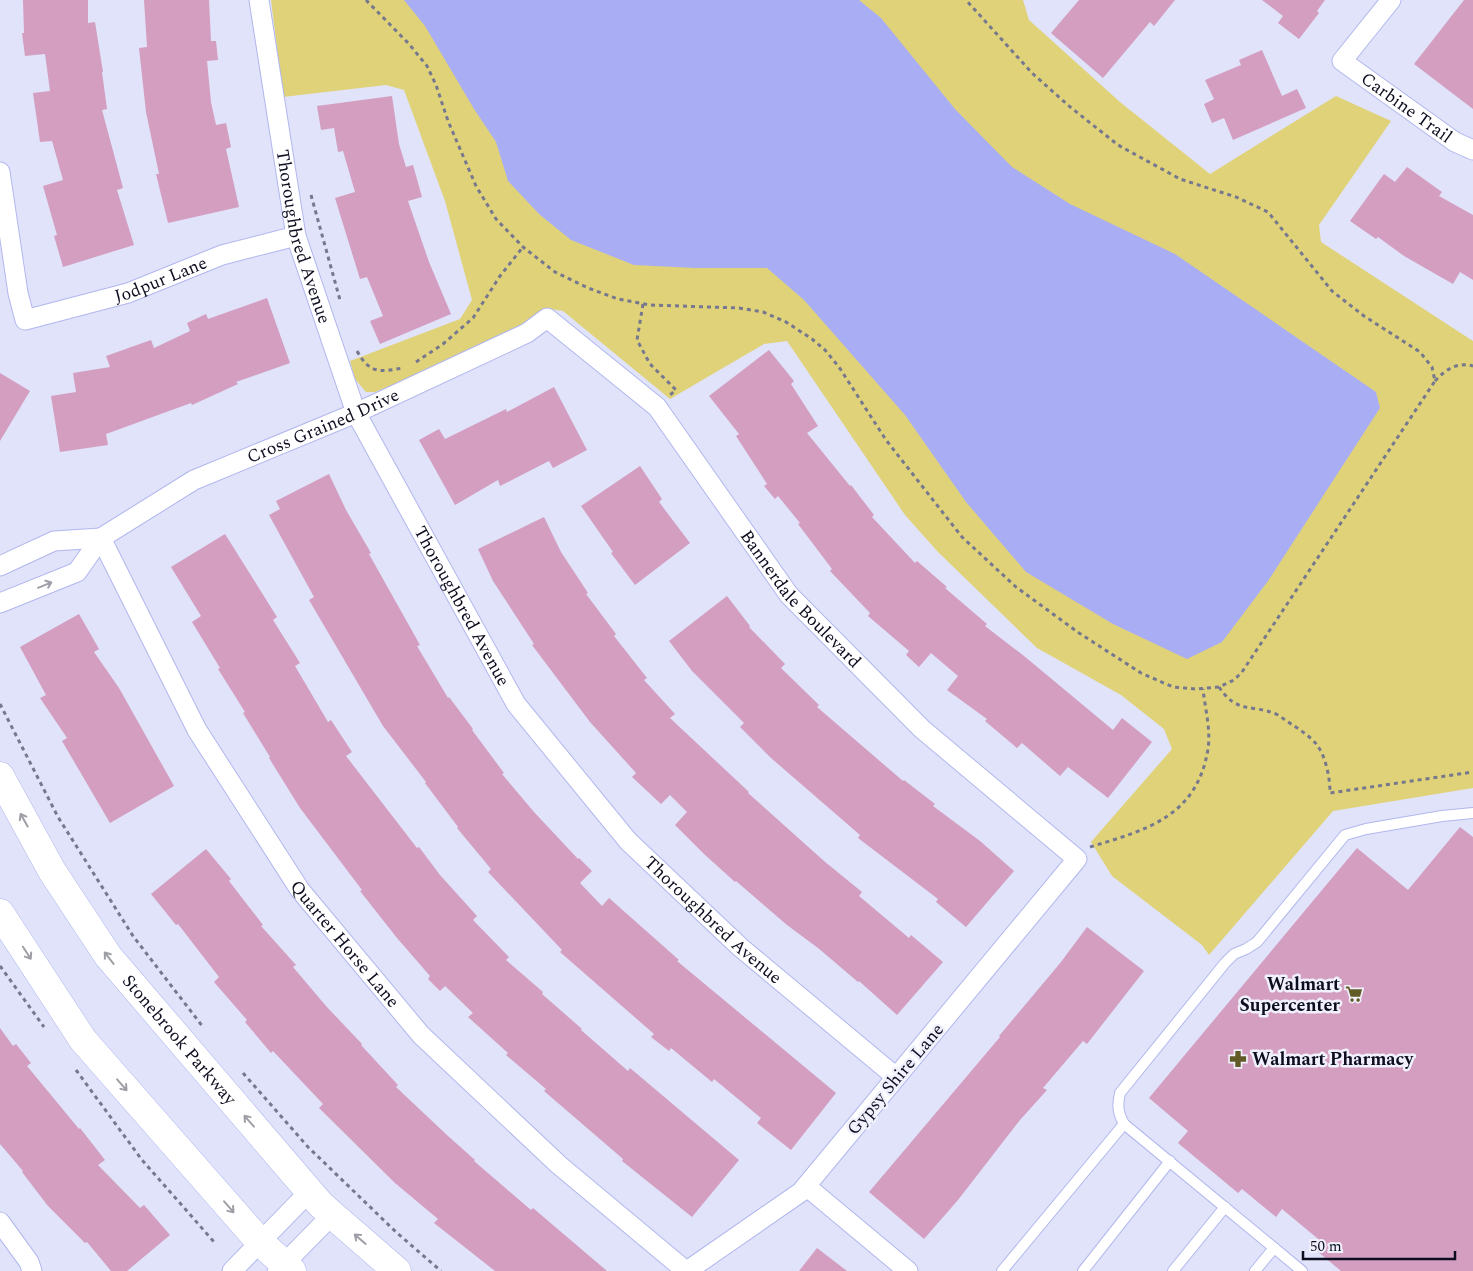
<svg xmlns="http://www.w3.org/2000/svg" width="1473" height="1271" font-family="Spectral,serif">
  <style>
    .green { fill: #e0d279 }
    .water { fill: #a9aef4 }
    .building { fill: #d39ec0 }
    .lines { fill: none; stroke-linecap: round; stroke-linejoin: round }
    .lane-casing { stroke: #b1b7ed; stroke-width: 12 }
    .street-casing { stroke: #b1b7ed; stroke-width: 21 }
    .secondary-casing { stroke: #b1b7ed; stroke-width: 29 }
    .path { stroke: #76788d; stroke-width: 3; stroke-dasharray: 4 4; stroke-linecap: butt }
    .lane { stroke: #fff; stroke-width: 10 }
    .street { stroke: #fff; stroke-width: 19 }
    .secondary { stroke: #fff; stroke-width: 28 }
    .oneway { stroke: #9e9ea6 }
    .labels { text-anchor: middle; stroke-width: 5; stroke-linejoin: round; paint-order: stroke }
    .street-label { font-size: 18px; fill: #0d0d20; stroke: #f0f1fd }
    .poi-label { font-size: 18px; font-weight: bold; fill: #0d0d20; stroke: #f0f1fd; text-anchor: end }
  </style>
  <rect width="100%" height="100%" fill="#e0e3fa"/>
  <path class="green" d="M271,0H1023L1029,20L1120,102L1210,174L1336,96L1391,121L1319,225L1321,242L1473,341V788L1333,811L1209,955L1202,945L1112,876L1091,842L1172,749L1164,729L1121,695L1037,648L938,552L905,515L787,341L764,344L670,399L563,311L550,309L498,341L375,392H366L355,379L350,361L460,319L472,300L445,201L404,90L386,85L283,97Z"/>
  <path class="water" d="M404,0H859L881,18L955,109L1012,167L1070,204L1175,254L1376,392L1380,408L1268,581L1222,642L1187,659L1113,624L1026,572L966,502L905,415L804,300L767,268H695L634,265L571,240L539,214L508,181L496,142L474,109L425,26Z"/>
  <g class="building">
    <path d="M23,0H88V23L95,22L103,72H102L107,109L102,110L123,188L117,190L134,245L63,267L54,236L57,235L43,186L63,180L52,141L40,142L33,93L50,91L45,54L25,56L22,33H24Z"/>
    <path d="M144,0H209L211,41H216L218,60L207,61L211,102L216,125L226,123L231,147L226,149L239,207L168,223L156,174H159L146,112L139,48L147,47Z"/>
    <path d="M1079,0H1175L1154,26L1150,22L1103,78L1051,33Z"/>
    <path d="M1262,0H1325L1317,11L1319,13L1299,39L1278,23L1283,16Z"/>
    <path d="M1464,0H1473V109L1414,64Z"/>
    <path d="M1262,50L1282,96L1297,89L1306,108L1233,140L1224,118L1212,123L1204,104L1214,99L1205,80L1241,65L1239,60Z"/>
    <path d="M392,96L399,144L406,167L413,165L422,197L408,201L429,262L451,314L380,344L370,321L383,316L367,277L360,279L335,198L355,192L343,151L338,152L334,128L321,130L317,106Z"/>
    <path d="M1407,167L1442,192L1439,196L1473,215V280L1460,272L1453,284L1404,256L1378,237L1376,239L1350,221L1384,174L1395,182Z"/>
    <path d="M267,298L290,363L236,382L238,384L192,405L191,403L106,434L108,445L60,452L51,396L76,392L73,373L110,367L106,356L151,340L154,348L190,331L187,323L206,314L208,319Z"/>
    <path d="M769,350L794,381L791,384L818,426L807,433L850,486L851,485L874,515L872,517L915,563L917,561L947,587L945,588L987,624L985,626L1024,656L1113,730L1122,718L1152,742L1108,798L1068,767L1060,776L1022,743L1017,748L985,721L987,719L947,690L958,676L931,653L919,667L906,655L909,651L868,616L870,613L830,571L832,569L798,524L800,523L778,496L775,499L764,486L767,484L736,436L739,434L709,396Z"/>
    <path d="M0,373L30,391L0,441Z"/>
    <path d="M554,387L587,450L553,468L549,461L500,486L498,480L455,505L419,440L439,429L445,439L506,409L507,412Z"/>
    <path d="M640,466L662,499L659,502L690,543L635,585L611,553L613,552L581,506Z"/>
    <path d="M329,474L346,510L371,553L369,554L420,645L417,646L448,698L449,697L473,729L472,730L504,773L502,774L534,812L578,859L579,858L592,871L580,883L602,906L609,898L679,960L677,961L836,1093L791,1150L757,1123L761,1118L714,1079L712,1082L671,1048L669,1051L651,1037L654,1034L560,952L562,950L488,872L491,869L457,828L458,827L425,783L426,782L383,726L309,600L314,597L269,515L280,509L276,501Z"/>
    <path d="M544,517L561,552L588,593L586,594L616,634L614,636L647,678L644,680L675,714L670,718L749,792L748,793L824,861L862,892L859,896L909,938L911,935L943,962L897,1015L859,981L858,982L818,948L787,925L736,881L735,882L704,854L675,825L687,812L670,795L661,804L632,777L636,773L590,722L532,645L534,644L493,581L478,549Z"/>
    <path d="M225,534L277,617L273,620L300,663L295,666L328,722L331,720L352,752L346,756L417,848L419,847L440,875L477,916L473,920L509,957L506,960L543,992L542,994L582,1029L581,1030L628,1071L630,1068L739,1160L692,1217L622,1161L623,1159L544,1091L546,1089L506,1055L508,1053L468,1017L473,1013L445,986L440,991L428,979L430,976L397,938L360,891L362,890L300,808L269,758L270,757L243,713L245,712L218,669L220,668L192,622L201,616L171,567Z"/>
    <path d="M727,596L750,626L749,627L785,664L781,668L819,705L817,707L903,781L904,780L935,804L933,806L980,841L1014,871L966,927L936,902L938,899L858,838L860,835L771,758L740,727L744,723L692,671L669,641Z"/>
    <path d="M79,614L99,649L94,652L119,688L174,786L110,823L62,741L67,738L40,698L46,695L20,647Z"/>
    <path d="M1460,827L1473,837V1271H1341L1317,1251L1323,1243L1282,1209L1276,1217L1242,1189L1238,1193L1178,1143L1188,1131L1149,1098L1357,848L1408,890Z"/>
    <path d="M206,849L231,879L229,881L263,925L261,926L296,965L293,967L326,1006L362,1044L361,1045L398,1085L396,1087L448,1136L475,1160L474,1161L531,1210L533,1208L607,1271H495L434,1223L438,1219L395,1183L319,1108L323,1104L273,1051L271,1053L245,1022L247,1020L214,982L219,977L178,924L176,925L151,894Z"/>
    <path d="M1087,927L1144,971L1087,1044L1083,1041L1043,1088L1047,1090L1020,1120L958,1200L924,1239L869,1192L1000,1037L999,1036L1061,962Z"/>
    <path d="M0,1028L13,1046L16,1044L31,1063L27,1066L79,1129L80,1128L105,1160L98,1165L140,1208L144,1205L170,1235L127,1271H111L87,1242L85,1243L48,1206L22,1172L23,1171L0,1144Z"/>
    <path d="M817,1248L847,1271H799Z"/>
  </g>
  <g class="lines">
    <g class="lane-casing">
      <g id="lane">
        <path d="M1002,1271L1124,1124"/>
        <path d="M1083,1271L1170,1161"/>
        <path d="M1173,1271L1225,1207"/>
        <path d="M1255,1271L1274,1248"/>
        <path d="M1302,1271L1124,1124C1118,1113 1117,1106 1120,1093L1225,963L1234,954L1246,949L1257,942L1345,835L1366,829L1442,816L1473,813"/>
      </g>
    </g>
    <g class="street-casing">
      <g id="street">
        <path id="s1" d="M259,0L296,236L356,413L516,704L628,841L740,947L896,1077"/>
        <path id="s2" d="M1391,0L1342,61L1455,142L1473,150"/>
        <path id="s3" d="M0,172L18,293L25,320L128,293L222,255L296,236"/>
        <path id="s4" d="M101,538L197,730L300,890L421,1035L559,1165L686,1271"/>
        <path d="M0,566L54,541L101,538"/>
        <path id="s5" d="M0,603L77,572L101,538L194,480L356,413L527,333L547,318L657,407L789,595L922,729L1077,859L801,1192L687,1271"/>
        <path d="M806,1186L908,1271"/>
        <path d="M0,1222L29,1262L32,1271"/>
        <path d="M232,1271L309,1192"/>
        <path d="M277,1271L332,1215"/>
      </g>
    </g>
    <g class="secondary-casing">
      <g id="secondary">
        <path id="s6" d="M0,776L52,871L108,956L321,1205L397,1271"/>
        <path d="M0,913L83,1040L260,1242L292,1271"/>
      </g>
    </g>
    <g class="path">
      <path d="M366,0L409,44L427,66L436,85L448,121L476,186L496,219L523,247L555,272L588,288L618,299L650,305L739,308L763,312L786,322L812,339L825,350L839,367L886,440L962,537L1016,587L1079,633L1141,673L1173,687L1196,689L1219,687L1234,680L1242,672L1435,381L1432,367L1420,352L1364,316L1332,291L1268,212L1236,197L1180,179L1118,145L1069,106L1032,73L966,0"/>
      <path d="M311,195L340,300"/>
      <path d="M643,304L637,340L650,364L676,390L670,395"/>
      <path d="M357,351C370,374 379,372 403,368"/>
      <path d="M416,362L443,344L473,318L500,276L523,247"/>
      <path d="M1435,381C1446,369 1457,362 1473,366"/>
      <path d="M1219,687C1237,714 1251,704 1276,714C1282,717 1287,722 1293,725C1300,730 1311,737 1317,745C1326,757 1330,778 1330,793L1473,772"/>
      <path d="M0,704L58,817L133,936L203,1027"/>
      <path d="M1090,847C1146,830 1197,817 1208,749C1211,730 1205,708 1203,689"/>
      <path d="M0,966L44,1027"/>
      <path d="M76,1070L142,1160L215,1243"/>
      <path d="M243,1073L308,1147L396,1232L441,1271"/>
    </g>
    <use href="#lane" class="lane"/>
    <use href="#street" class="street"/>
    <use href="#secondary" class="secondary"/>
  </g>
  <defs><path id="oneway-shaft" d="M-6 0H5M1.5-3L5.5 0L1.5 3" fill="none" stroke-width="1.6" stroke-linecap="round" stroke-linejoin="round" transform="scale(1.25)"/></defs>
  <g class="oneway">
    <use href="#oneway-shaft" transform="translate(45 585) rotate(-22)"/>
    <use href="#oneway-shaft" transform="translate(24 820) rotate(-119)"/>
    <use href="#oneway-shaft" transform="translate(27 953) rotate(57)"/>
    <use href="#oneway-shaft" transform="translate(109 958) rotate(-128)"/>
    <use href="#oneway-shaft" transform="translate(122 1085) rotate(49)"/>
    <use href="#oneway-shaft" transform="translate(249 1121) rotate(-131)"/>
    <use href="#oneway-shaft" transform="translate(229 1207) rotate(49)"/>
    <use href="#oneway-shaft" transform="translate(360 1239) rotate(-139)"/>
  </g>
  <defs>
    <g id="supermarket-bare" transform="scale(1.35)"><path d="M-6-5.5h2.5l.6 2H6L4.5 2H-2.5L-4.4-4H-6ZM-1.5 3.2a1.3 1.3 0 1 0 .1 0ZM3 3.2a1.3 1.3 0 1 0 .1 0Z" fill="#635b27" stroke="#f0f1fd" stroke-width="2.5" paint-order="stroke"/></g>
    <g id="pharmacy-bare" transform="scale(1.35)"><path d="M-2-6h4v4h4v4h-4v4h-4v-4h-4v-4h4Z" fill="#635b27" stroke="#f0f1fd" stroke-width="2.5" paint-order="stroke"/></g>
  </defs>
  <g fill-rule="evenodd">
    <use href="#supermarket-bare" x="1354" y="994"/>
    <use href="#pharmacy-bare" x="1238" y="1059"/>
  </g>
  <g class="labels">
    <g class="street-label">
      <text dy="6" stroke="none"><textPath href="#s2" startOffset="158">Carbine Trail</textPath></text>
      <text dy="6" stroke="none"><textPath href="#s1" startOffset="241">Thoroughbred Avenue</textPath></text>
      <text dy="6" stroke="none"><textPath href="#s3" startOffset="292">Jodpur Lane</textPath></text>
      <text dy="6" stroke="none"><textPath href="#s5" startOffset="374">Cross Grained Drive</textPath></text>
      <text dy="6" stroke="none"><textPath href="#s5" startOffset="1005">Bannerdale Boulevard</textPath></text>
      <text dy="6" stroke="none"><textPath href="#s1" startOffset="646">Thoroughbred Avenue</textPath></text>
      <text dy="6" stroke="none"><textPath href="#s1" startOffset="1051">Thoroughbred Avenue</textPath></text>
      <text dy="6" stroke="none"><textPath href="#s4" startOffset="475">Quarter Horse Lane</textPath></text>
      <text dy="6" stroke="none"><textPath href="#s6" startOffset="320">Stonebrook Parkway</textPath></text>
      <text transform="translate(895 1079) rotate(-50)" y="6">Gypsy Shire Lane</text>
    </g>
    <g class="poi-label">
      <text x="1340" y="990">Walmart<tspan x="1340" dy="21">Supercenter</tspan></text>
      <text x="1252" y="1065" text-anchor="start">Walmart Pharmacy</text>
    </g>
  </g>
  <path d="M1303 1251v8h152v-8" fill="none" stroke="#0d0d20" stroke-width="2.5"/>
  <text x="1310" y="1251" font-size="15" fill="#0d0d20" stroke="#f0f1fd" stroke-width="4" paint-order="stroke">50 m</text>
</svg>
